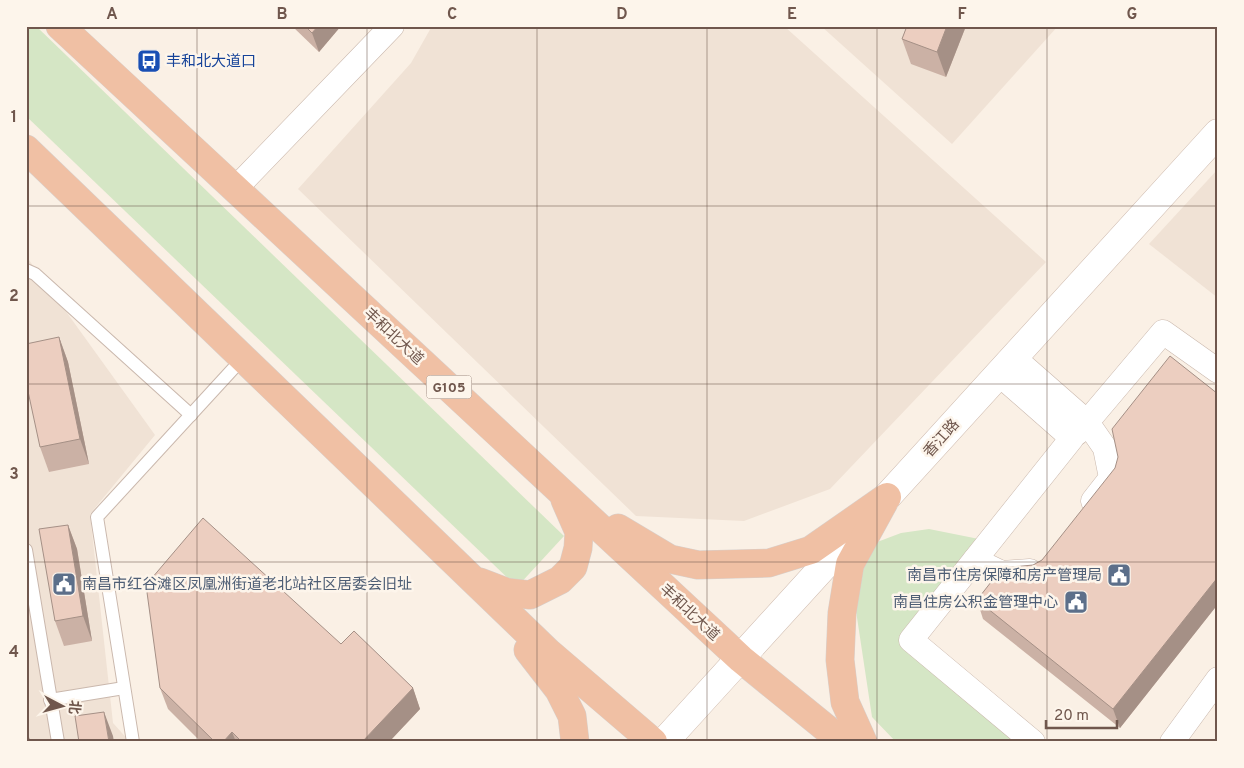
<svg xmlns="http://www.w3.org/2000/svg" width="1244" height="768" font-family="Overpass,'Noto Sans SC',sans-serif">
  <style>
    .residential { fill: #f0e2d5 }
    .green { fill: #d5e6c5 }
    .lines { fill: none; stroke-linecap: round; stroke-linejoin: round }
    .service-casing { stroke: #cab8ad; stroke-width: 14 }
    .minor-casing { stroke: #cab8ad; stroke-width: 25 }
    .secondary-casing { stroke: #cebaae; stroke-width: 29 }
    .trunk-casing { stroke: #d7d0cd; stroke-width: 29 }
    .service { stroke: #fff; stroke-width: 12 }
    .minor { stroke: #fff; stroke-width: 24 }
    .secondary { stroke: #fff; stroke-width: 28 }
    .trunk { stroke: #f0c0a4; stroke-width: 28 }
    .wall { fill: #cbb1a5 }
    .shaded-wall { fill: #a59086 }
    .building { fill: #eccec0; stroke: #a59086 }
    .grid { fill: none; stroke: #70574d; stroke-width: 1; stroke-opacity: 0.55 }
    .labels { text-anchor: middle; stroke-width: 5; stroke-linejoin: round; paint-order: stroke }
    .shield { fill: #fdf5eb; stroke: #9a867c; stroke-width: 1 }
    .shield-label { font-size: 14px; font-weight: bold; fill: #70574d }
    .transit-label { font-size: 15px; fill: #164399; stroke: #fdf5eb; text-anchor: start }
    .street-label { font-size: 15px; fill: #70574d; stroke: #fdf5eb }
    .service-label { font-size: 15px; fill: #4e5e75; stroke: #fdf5eb; text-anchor: end }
    .neatline { fill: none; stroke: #70574d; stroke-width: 2 }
    .grid-label { font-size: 16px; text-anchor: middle; font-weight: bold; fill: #70574d }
  </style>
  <rect width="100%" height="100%" fill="#faf0e5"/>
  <g class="residential">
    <path d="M432,26H784L1046,262L830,489L744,521L636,516L298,189L411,63Z"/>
    <path d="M821,26H1058L952,144Z"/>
    <path d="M1218,169V298L1149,244Z"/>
    <path d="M26,256L155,435L90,514L113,723L130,742H26Z"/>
  </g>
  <g class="green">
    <path d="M26,26H36L564,536L517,587L26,116Z"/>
    <path d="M929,529L984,540L905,641L1030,742H896L872,717L853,591L864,547L901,533Z"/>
  </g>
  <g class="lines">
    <g class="service-casing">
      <g id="service">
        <path d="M26,270L35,274L191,415"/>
        <path d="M26,550L58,742"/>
        <path d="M50,700L124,688"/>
        <path d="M133,742L97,517L243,358"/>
      </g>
    </g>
    <g class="minor-casing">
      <g id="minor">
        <path d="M235,189L392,26"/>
        <path d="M1014,358L1087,422L1163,332L1218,371"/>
        <path d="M999,374L1072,438L911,640L1033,742"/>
        <path d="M1077,433L1087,422L1105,448L1111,478L1093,501"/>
        <path d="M975,560L1002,573L1030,571"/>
        <path d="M1172,742L1218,679"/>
      </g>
    </g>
    <g class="secondary-casing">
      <path id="secondary" d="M664,742L1218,133"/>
    </g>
    <g class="trunk-casing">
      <g id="trunk">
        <path d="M60,26L741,659L843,742"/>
        <path d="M26,149L548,652L653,742"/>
        <path d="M618,528L670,559L698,565L769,563L811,550L887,497"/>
        <path d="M480,582L506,592L530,595L560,580L573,567L578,548L579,532L565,500"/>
        <path d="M528,650L559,690L572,716L575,742"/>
        <path d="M863,742L845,702L840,660L842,613L850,564L884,502"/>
      </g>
    </g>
    <use href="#service" class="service"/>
    <use href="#minor" class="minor"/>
    <use href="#secondary" class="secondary"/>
    <use href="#trunk" class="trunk"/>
  </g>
  <g class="wall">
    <path d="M292,26H341L319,52Z"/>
    <path d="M907,26H966L946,77L911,64L902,39Z"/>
    <path d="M59,337L68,362L89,464L49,472L40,447Z"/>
    <path d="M1218,394V604L1120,728L983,619L977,600L1042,560Z"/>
    <path d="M68,525L77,549L92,641L64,646L55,621Z"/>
    <path d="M341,644L413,688L420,709L389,742H201L168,709L160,688Z"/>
  </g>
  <g class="shaded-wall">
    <path d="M318,26H341L319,52L312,33Z"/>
    <path d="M947,26H966L946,77L937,52Z"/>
    <path d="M59,337L68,362L89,464L80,439Z"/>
    <path d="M68,525L77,549L92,641L83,616Z"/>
    <path d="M1218,577V604L1120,728L1113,709Z"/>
    <path d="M413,688L420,709L389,742H362Z"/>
    <path d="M104,712L113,736L114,742H109Z"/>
    <path d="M26,730L31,742H29Z"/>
    <path d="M232,732L236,742H223Z"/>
  </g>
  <g class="building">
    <path d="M305,26H318L312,33Z"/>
    <path d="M907,26H947L937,52L902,39Z"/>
    <path d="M59,337L80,439L40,447L26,382V344Z"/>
    <path d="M1170,356L1218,394V577L1113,709L977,600L1002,568L1033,565L1042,560L1115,468L1118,457L1112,429Z"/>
    <path d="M203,518L341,644L354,631L413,688L362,742H242L232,732L223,742H215L160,688L146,585Z"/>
    <path d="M68,525L83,616L55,621L39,529Z"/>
    <path d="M104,712L109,742H79L75,716Z"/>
    <path d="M26,731L29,742H26Z"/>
  </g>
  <path class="grid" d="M197,26V742M367,26V742M537,26V742M707,26V742M877,26V742M1047,26V742M26,206H1218M26,384H1218M26,562H1218"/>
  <defs>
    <g id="bus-square" transform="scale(1.25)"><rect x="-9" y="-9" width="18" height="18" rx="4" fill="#1a4fb4" stroke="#fdf5eb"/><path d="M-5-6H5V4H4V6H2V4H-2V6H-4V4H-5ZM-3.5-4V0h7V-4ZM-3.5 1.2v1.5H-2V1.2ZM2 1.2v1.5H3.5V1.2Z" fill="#fff"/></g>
    <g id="civic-square" transform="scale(1.25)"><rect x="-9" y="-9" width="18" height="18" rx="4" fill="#5c6f8a" stroke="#fdf5eb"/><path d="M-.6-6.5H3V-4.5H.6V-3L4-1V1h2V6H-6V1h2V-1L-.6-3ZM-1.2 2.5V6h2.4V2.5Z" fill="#fff"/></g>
  </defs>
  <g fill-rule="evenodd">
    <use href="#bus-square" x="149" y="61"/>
    <use href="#civic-square" x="1119" y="575"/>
    <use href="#civic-square" x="64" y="584"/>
    <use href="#civic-square" x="1076" y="602"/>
  </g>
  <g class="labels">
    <rect class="shield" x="426.5" y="375.5" width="45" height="23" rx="4"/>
    <g class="shield-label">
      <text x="449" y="392">G105</text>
    </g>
    <g class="transit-label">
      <text x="166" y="66">丰和北大道口</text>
    </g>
    <g class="street-label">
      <text transform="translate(394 336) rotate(43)" y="5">丰和北大道</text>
      <text transform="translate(941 438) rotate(-48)" y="5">香江路</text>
      <text transform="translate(690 612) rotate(43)" y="5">丰和北大道</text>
    </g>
    <g class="service-label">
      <text x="1102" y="580">南昌市住房保障和房产管理局</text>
      <text x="82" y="589" text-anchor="start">南昌市红谷滩区凤凰洲街道老北站社区居委会旧址</text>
      <text x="1058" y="607">南昌住房公积金管理中心</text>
    </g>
  </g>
  <rect width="1244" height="768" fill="none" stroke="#fdf5eb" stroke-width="55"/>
  <g transform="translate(62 706) rotate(96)" stroke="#fdf5eb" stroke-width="4" paint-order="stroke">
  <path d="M0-4L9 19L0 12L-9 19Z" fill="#70574d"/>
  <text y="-8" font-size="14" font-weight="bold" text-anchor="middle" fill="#70574d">北</text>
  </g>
  <path d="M1046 720v8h71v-8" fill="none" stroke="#70574d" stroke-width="2.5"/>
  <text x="1054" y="720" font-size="15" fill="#70574d" stroke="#fdf5eb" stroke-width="4" paint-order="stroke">20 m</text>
  <rect x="28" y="28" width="1188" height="712" class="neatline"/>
  <g class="grid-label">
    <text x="112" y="19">A</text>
    <text x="282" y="19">B</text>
    <text x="452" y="19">C</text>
    <text x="622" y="19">D</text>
    <text x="792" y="19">E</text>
    <text x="962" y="19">F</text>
    <text x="1132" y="19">G</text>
    <text x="14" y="122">1</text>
    <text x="14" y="301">2</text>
    <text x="14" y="479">3</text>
    <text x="14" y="657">4</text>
  </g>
</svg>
